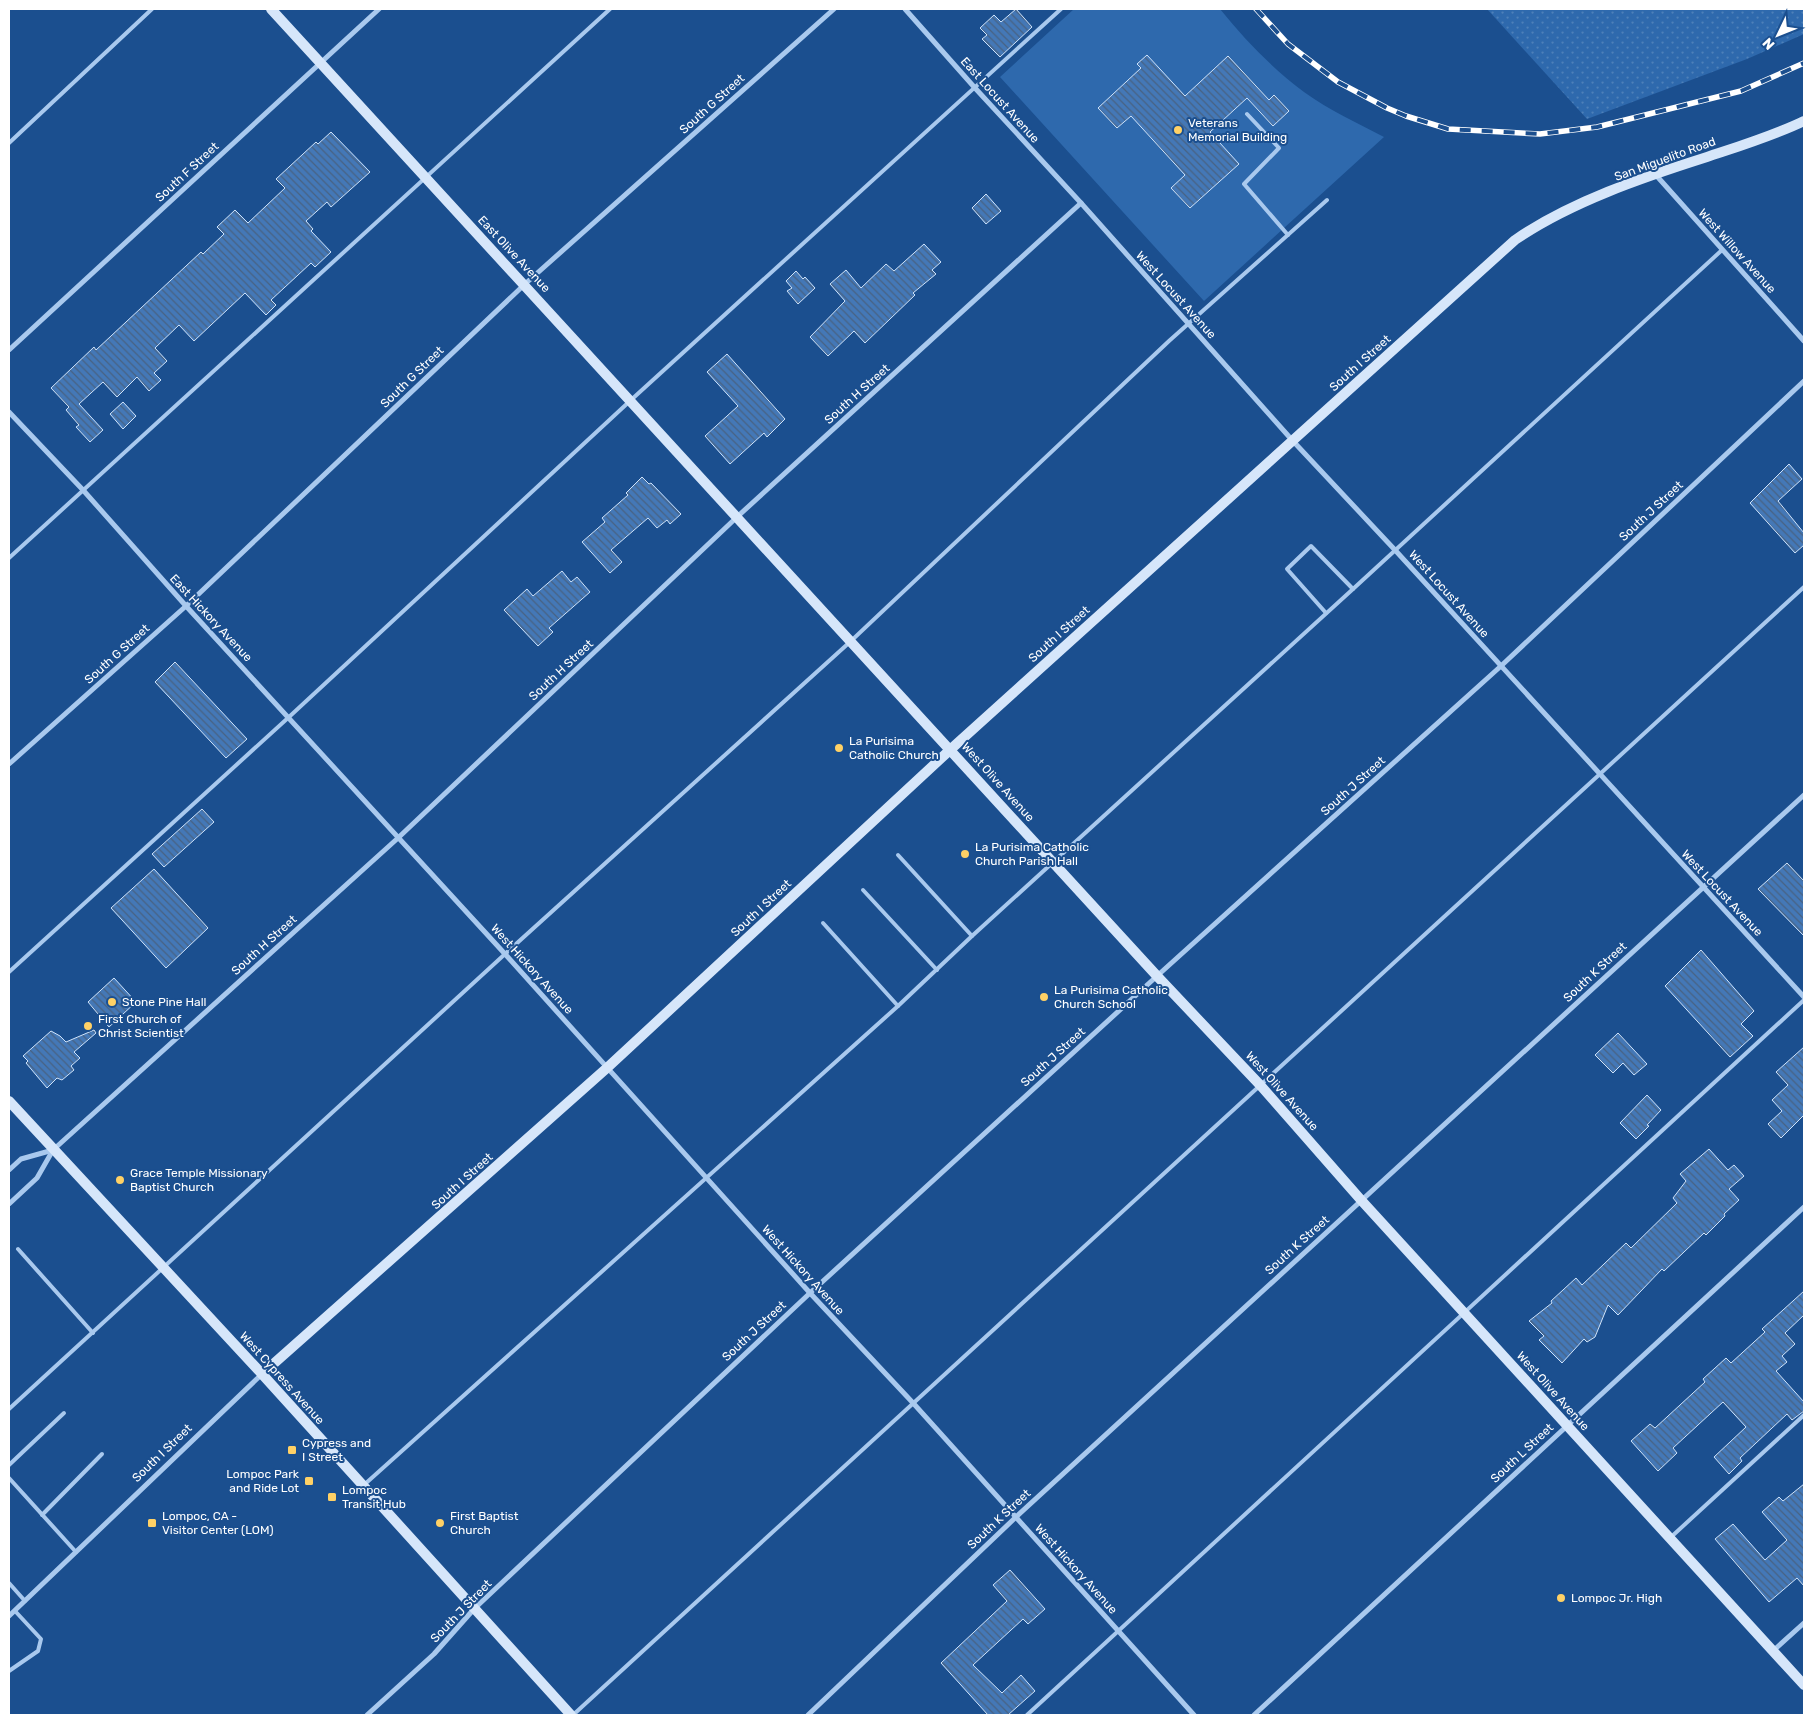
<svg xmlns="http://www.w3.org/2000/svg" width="1813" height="1724" font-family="Rubik,sans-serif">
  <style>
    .grass { fill: url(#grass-dots) }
    .park { fill: #2e69ad }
    .building { fill: url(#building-back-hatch); stroke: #cfe3fa }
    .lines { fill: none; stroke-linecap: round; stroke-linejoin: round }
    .lane { stroke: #a9c9ee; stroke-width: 4 }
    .street { stroke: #a9c9ee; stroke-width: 5 }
    .secondary { stroke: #d6e6fa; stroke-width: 10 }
    .rail-casing { stroke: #fff; stroke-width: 5.5 }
    .rail { stroke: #1b4f8f; stroke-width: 4; stroke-dasharray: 11; stroke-linecap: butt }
    .poi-dot { fill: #ffd166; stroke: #1b4f8f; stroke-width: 2 }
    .labels { text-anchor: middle; stroke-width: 4; stroke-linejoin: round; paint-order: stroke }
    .street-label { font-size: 12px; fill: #fff; stroke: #1b4f8f }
    .poi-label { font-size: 12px; fill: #fff; stroke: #1b4f8f; text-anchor: start }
  </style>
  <defs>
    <pattern id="grass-dots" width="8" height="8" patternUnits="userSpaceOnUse" patternTransform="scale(1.25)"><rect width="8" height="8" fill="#2e69ad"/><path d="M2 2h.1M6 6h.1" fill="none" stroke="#4d80b9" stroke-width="1.8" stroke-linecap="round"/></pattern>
    <pattern id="building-back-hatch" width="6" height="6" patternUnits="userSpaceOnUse" patternTransform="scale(1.25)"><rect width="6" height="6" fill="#4478b7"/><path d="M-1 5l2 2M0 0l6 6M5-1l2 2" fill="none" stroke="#486282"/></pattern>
  </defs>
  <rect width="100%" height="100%" fill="#1b4f8f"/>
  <path class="grass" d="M1487,9H1804V34L1747,59L1587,119Z"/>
  <path class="park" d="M1074,9H1220C1245,40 1272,68 1304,92C1329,110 1357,123 1384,137L1204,301L1000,77Z"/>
  <g class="building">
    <path d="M1016,9L1032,27L1000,57L982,39L987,35L980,28L994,15L1001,22Z"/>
    <path d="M1147,55L1185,96L1228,56L1269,100L1274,95L1289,111L1273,126L1247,98L1210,132L1239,164L1190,208L1171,188L1185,175L1131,116L1117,128L1098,108L1141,68L1137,64Z"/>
    <path d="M331,132L370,172L331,207L327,202L306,221L313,229L311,231L331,252L315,267L311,263L271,300L276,305L266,315L245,293L194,341L179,325L155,348L167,361L154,373L161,380L149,391L137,377L117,397L103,382L79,404L103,430L90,442L76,427L79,425L66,410L69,407L51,388L94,347L96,350L201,252L203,254L224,234L217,227L235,210L248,223L285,188L276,179L316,142L318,144Z"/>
    <path d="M986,194L1001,211L986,224L972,208Z"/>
    <path d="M924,244L941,262L932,270L936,274L913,293L915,295L865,343L854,331L828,356L810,337L845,301L830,284L846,270L861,288L886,264L894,271Z"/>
    <path d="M796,271L803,279L805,277L815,288L798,304L787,291L792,288L786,281Z"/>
    <path d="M727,354L785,419L767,437L764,433L730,464L705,436L738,406L707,372Z"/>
    <path d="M123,402L136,416L123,429L110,414Z"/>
    <path d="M1789,464L1802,479L1778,501L1804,533V545L1795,553L1750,503Z"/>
    <path d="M642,477L649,484L651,483L681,514L670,524L667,520L657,528L648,518L611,550L622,562L610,573L582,542L605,522L602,518L628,495L626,493Z"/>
    <path d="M562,571L571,582L577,577L590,592L549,628L553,632L538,646L504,610L527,589L533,596Z"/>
    <path d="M175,662L247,739L226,758L155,682Z"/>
    <path d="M202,809L214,822L164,867L152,854Z"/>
    <path d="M1787,863L1804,881V936L1758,889Z"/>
    <path d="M154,869L208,928L166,968L111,908Z"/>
    <path d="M1701,950L1754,1011L1741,1024L1753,1036L1730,1057L1665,986Z"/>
    <path d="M114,978L136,1002L109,1027L88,1002Z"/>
    <path d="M94,1030L96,1033L74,1052L80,1058L71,1066L74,1070L62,1080L57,1078L47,1088L26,1063L28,1061L23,1056L51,1031L60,1036L66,1042Z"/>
    <path d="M1618,1033L1647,1064L1634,1075L1623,1063L1613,1073L1595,1055Z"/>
    <path d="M1804,1047V1115L1781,1138L1768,1124L1782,1111L1772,1100L1788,1085L1776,1072Z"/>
    <path d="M1647,1095L1661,1110L1647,1125L1649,1126L1636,1139L1620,1123Z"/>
    <path d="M1709,1149L1728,1170L1734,1165L1744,1176L1729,1189L1739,1200L1724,1214L1725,1216L1706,1235L1704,1233L1664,1271L1662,1269L1618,1315L1608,1305L1595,1337L1587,1342L1584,1339L1562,1363L1539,1340L1544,1336L1529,1321L1552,1303L1551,1301L1576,1278L1582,1285L1626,1243L1631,1248L1677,1203L1673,1198L1686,1181L1680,1174Z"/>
    <path d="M1804,1291V1315L1785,1333L1795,1344L1782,1356L1787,1362L1776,1371L1804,1402V1411L1792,1420L1787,1414L1740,1458L1742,1461L1729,1474L1714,1457L1746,1427L1723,1402L1673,1448L1677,1453L1658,1471L1631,1441L1650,1424L1655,1428L1705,1382L1703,1379L1726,1358L1731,1363L1765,1332L1762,1329Z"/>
    <path d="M1804,1484V1586L1797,1578L1769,1602L1715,1539L1733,1524L1765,1560L1787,1540L1762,1512L1779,1497L1783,1501Z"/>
    <path d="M1010,1570L1045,1609L1028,1624L1023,1619L973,1665L1002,1693L1021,1675L1035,1691L1008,1715H988L941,1663L1007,1601L993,1585Z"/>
  </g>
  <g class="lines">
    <g class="lane">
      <path d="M1247,114L1279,148L1244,184L1288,235"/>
      <path d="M9,143L152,9"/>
      <path d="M9,558L610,9"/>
      <path d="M1326,613L1287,569L1311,546L1353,589"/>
      <path d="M898,855L972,936"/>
      <path d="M863,890L937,970"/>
      <path d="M823,923L898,1006"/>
      <path d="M9,972L289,717L631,400L1061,9"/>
      <path d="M18,1249L93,1333"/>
      <path d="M9,1409L505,954L851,641L1169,341L1327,200"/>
      <path d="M9,1465L64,1413"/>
      <path d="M9,1478L76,1552"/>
      <path d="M365,1484L898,1006L972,936L1353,589L1722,250"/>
      <path d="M42,1515L102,1454"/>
      <path d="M1670,1538L1804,1415"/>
      <path d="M9,1583L25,1601"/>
      <path d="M9,1671L38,1651L41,1639L15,1611"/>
      <path d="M573,1715L1804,587"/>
      <path d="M1027,1715L1804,1000"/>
    </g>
    <g class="street">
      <path d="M905,9L975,88L1081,203L1292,440L1395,550L1804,997"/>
      <path d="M1655,174L1804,341"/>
      <path d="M9,350L379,9"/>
      <path d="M9,412L83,490L186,606L505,954L810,1293L914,1404L1194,1715"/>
      <path d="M9,764L186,606L525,284L834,9"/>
      <path d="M9,1170L21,1159L53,1150"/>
      <path d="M9,1204L37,1178L53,1150L398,838L737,517L1081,203"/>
      <path d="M9,1616L262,1374"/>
      <path d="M1773,1651L1804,1623"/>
      <path d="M367,1715L434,1654L474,1609L810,1293L1157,976L1501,666L1804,381"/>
      <path d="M808,1715L1016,1517L1804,795"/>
      <path d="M1254,1715L1804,1207"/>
    </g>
    <g class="secondary">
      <path d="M271,9L1157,976L1261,1086L1361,1200L1804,1685"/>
      <path d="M9,1101L262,1374L571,1715"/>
      <path d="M262,1374L608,1067L951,749L1515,240C1570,202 1644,177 1707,157C1740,146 1773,136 1804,121"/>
    </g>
    <g class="rail-casing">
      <path id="rail" d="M1256,9L1288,44L1338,82L1387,108L1406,116L1448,129L1540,134L1597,127L1741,91L1804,63"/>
    </g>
    <use href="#rail" class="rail"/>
  </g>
  <g class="poi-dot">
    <circle cx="1178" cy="130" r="5"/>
    <circle cx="839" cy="748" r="5"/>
    <circle cx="965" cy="854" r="5"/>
    <circle cx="1044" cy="997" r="5"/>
    <circle cx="112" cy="1002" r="5"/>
    <circle cx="88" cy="1026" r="5"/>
    <circle cx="120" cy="1180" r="5"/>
    <rect x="287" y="1445" width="10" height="10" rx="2.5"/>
    <rect x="304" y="1476" width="10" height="10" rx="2.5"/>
    <rect x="327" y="1492" width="10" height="10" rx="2.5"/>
    <rect x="147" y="1518" width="10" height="10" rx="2.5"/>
    <circle cx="440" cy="1523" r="5"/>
    <circle cx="1561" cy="1598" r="5"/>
  </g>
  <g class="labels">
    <g class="street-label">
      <text transform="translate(1000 100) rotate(48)" y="4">East Locust Avenue</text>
      <text transform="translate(712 104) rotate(-42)" y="4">South G Street</text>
      <text transform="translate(1665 159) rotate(-20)" y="4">San Miguelito Road</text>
      <text transform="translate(187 172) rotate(-43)" y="4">South F Street</text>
      <text transform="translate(1737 251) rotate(48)" y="4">West Willow Avenue</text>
      <text transform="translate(514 254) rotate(47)" y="4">East Olive Avenue</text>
      <text transform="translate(1176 295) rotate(48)" y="4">West Locust Avenue</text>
      <text transform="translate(1360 363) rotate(-42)" y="4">South I Street</text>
      <text transform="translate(412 377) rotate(-44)" y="4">South G Street</text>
      <text transform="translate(857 394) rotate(-42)" y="4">South H Street</text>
      <text transform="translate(1651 511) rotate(-43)" y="4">South J Street</text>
      <text transform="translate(1449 594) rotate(48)" y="4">West Locust Avenue</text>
      <text transform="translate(211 618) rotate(47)" y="4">East Hickory Avenue</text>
      <text transform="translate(1059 634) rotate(-42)" y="4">South I Street</text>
      <text transform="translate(117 654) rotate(-42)" y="4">South G Street</text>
      <text transform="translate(561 670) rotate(-43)" y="4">South H Street</text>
      <text transform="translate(998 782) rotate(48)" y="4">West Olive Avenue</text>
      <text transform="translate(1353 786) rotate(-42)" y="4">South J Street</text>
      <text transform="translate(1722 893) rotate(47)" y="4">West Locust Avenue</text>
      <text transform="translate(761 908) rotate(-43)" y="4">South I Street</text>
      <text transform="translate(264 945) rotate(-42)" y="4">South H Street</text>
      <text transform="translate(532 969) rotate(48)" y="4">West Hickory Avenue</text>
      <text transform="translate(1595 972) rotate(-43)" y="4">South K Street</text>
      <text transform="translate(1053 1057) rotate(-42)" y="4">South J Street</text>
      <text transform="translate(1282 1091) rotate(48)" y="4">West Olive Avenue</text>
      <text transform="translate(462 1181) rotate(-42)" y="4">South I Street</text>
      <text transform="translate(1297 1245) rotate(-42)" y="4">South K Street</text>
      <text transform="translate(803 1270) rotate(48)" y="4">West Hickory Avenue</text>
      <text transform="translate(754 1331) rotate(-43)" y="4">South J Street</text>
      <text transform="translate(282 1378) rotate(48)" y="4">West Cypress Avenue</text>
      <text transform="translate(1553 1391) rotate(48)" y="4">West Olive Avenue</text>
      <text transform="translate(162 1453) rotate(-44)" y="4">South I Street</text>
      <text transform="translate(1522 1453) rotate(-43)" y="4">South L Street</text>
      <text transform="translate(999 1519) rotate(-43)" y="4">South K Street</text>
      <text transform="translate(1076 1569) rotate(48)" y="4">West Hickory Avenue</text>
      <text transform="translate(461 1611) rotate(-46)" y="4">South J Street</text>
    </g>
    <g class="poi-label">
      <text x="1188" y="127">Veterans<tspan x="1188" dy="14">Memorial Building</tspan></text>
      <text x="849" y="745">La Purisima<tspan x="849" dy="14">Catholic Church</tspan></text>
      <text x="975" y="851">La Purisima Catholic<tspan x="975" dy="14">Church Parish Hall</tspan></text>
      <text x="1054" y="994">La Purisima Catholic<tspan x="1054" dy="14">Church School</tspan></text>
      <text x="122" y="1006">Stone Pine Hall</text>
      <text x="98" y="1023">First Church of<tspan x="98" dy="14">Christ Scientist</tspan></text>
      <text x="130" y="1177">Grace Temple Missionary<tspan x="130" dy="14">Baptist Church</tspan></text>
      <text x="302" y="1447">Cypress and<tspan x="302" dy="14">I Street</tspan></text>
      <text x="299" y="1478" text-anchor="end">Lompoc Park<tspan x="299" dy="14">and Ride Lot</tspan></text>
      <text x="342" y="1494">Lompoc<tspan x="342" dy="14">Transit Hub</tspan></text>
      <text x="162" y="1520">Lompoc, CA -<tspan x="162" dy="14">Visitor Center (LOM)</tspan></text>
      <text x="450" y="1520">First Baptist<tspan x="450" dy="14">Church</tspan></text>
      <text x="1571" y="1602">Lompoc Jr. High</text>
    </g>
  </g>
  <rect width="1813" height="1724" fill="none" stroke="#ffffff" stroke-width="20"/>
  <g transform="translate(1778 35) rotate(227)" stroke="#1b4f8f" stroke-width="4" paint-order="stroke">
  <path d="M0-4L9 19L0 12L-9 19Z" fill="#ffffff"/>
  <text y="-8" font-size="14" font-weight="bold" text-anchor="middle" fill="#ffffff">N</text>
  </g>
</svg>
